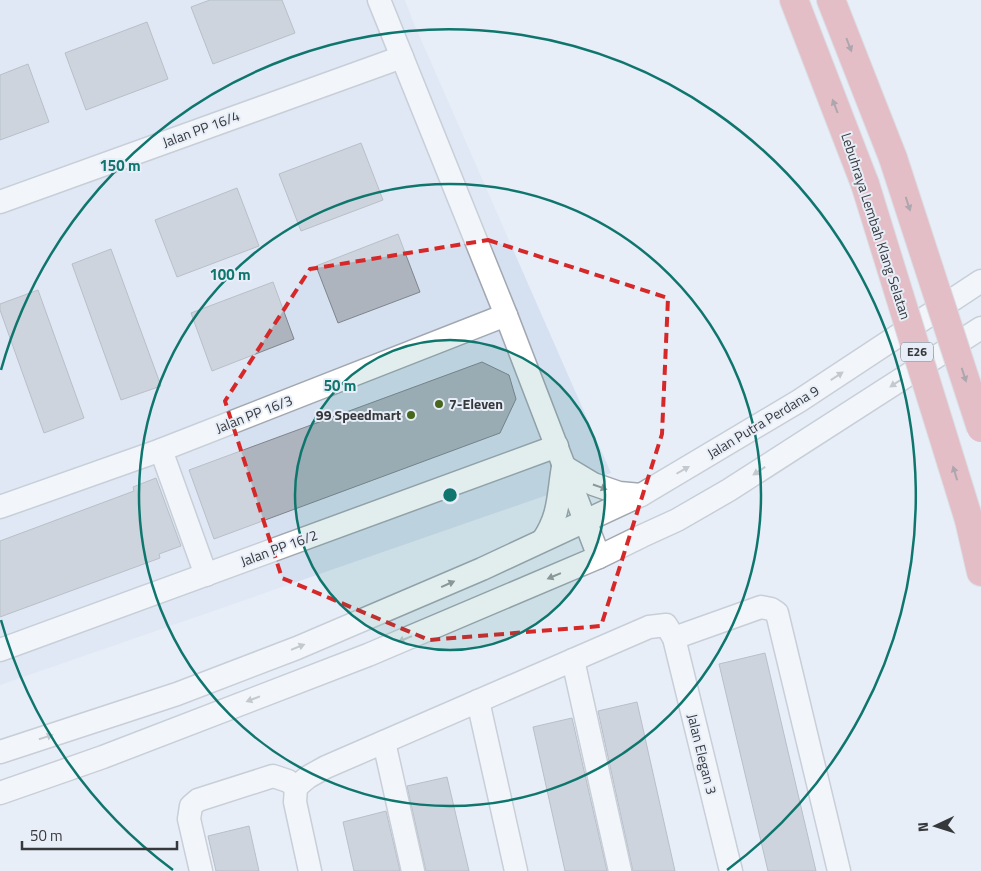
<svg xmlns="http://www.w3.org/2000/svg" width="981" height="871" font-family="'Titillium Web',sans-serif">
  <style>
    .built { fill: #d5e0f0 }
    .building { fill: #aeb4bd; stroke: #7f858e }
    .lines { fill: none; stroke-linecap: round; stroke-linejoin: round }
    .minor-casing { stroke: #a2a8b1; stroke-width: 25 }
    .highway-casing { stroke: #cbcccc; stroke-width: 30 }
    .minor { stroke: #fff; stroke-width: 22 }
    .highway { stroke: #e1838c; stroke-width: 28 }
    .highway-bridge-casing { stroke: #cbcccc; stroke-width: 30; stroke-linecap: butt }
    .highway-bridge { stroke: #e1838c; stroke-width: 28 }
    .oneway { fill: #694f54 }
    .oneway2 { fill: #9a9c9e }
    .marked { fill: none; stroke: #d62828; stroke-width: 4; stroke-dasharray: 10 6; stroke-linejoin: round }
    .ring { fill: none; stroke: #0f766e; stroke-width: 2.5 }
    .poi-dot { fill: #47671c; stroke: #e8eef8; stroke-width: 2 }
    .labels { text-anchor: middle; stroke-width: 4; stroke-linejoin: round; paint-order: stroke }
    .shield { fill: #e8eef8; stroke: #6b6f74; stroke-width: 1 }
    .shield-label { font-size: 12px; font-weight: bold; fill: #36393c }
    .street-label { font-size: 14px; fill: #36393c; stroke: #e8eef8 }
    .poi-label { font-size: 14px; font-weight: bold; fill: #36393c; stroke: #e8eef8; text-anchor: start }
    .centre { fill: #0f766e; stroke: #e8eef8; stroke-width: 2.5 }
    .ring-label { font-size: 15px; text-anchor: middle; font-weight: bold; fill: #0f766e; stroke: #e8eef8; stroke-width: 4; stroke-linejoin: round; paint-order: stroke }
  </style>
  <rect width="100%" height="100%" fill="#e8eef8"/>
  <path class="built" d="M0,0H405L412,19L611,473L0,685Z"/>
  <g class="building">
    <path d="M210,0H282L295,33L213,64L191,7Z"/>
    <path d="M147,22L168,79L86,110L65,53Z"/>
    <path d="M28,64L49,122L0,140V75Z"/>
    <path d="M361,143L383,200L301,231L279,174Z"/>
    <path d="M237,188L259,246L177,277L155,220Z"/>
    <path d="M398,234L420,292L338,323L316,266Z"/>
    <path d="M111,249L161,386L121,400L72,264Z"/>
    <path d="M273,282L294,339L212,371L191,313Z"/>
    <path d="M38,290L84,418L44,433L0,310V304Z"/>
    <path d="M482,362L509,375L516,399L500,433L214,539L189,470Z"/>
    <path d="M156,478L181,546L159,554L160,558L0,617V541L134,491L133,487Z"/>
    <path d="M765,653L816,871H768L719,664Z"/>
    <path d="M637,702L675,871H633L598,711Z"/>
    <path d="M572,718L607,871H565L533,727Z"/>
    <path d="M447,777L469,871H426L407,786Z"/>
    <path d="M386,811L400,871H354L343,822Z"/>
    <path d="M249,826L259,871H216L208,836Z"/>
  </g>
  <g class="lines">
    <g class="minor-casing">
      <g id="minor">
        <path d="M379,0L506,315L599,557"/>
        <path d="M0,202L402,57"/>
        <path d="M161,450L206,575"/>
        <path d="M563,466L593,484L619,493L641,495"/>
        <path d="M0,507L161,450L506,315"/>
        <path d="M543,540C560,515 558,495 563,467"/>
        <path d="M674,638L761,607L771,609L777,613L839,871"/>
        <path d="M0,650L557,446"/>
        <path d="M573,660L620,871"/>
        <path d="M478,701L516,871"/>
        <path d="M384,742L413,871"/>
        <path d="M0,752L177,694L297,648L482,569L641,495L799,401L981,281"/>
        <path d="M296,787L308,777L326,767L649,627L666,625L674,638L731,871"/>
        <path d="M296,787L295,802L310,871"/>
        <path d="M0,793L103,757L368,655L599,557L642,536L677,520L729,490L981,328"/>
        <path d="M201,871L189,819L191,806L198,800L273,776L288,781L296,787"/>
      </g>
    </g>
    <g class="highway-casing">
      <g id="highway">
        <path d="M794,0L865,184"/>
        <path d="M831,0L893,158"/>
        <path d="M969,520L981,572"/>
      </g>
    </g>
    <use href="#minor" class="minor"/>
    <use href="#highway" class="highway"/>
    <g class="highway-bridge-casing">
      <g id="highway-bridge">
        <path d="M893,158L981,428"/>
        <path d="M865,184L969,520"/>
      </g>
    </g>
    <use href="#highway-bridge" class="highway-bridge"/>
  </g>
  <defs><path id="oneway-solid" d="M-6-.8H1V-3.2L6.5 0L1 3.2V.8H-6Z" transform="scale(1.25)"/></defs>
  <g class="oneway">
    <use href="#oneway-solid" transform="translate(849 45) rotate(69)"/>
    <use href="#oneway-solid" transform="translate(835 106) rotate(-111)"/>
    <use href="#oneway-solid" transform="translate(908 204) rotate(72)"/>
    <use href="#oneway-solid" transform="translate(964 375) rotate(72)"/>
    <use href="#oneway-solid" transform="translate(955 473) rotate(-107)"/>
  </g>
  <g class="oneway2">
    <use href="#oneway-solid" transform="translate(837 376) rotate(-33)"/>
    <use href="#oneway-solid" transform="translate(896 383) rotate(147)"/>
    <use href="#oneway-solid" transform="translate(683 470) rotate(-30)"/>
    <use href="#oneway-solid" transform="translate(759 471) rotate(147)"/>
    <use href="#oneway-solid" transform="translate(600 487) rotate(19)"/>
    <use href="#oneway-solid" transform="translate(554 576) rotate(157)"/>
    <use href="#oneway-solid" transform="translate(448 584) rotate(-24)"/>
    <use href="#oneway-solid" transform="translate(405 639) rotate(157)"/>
    <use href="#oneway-solid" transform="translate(298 647) rotate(-22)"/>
    <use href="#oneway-solid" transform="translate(253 699) rotate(159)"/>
    <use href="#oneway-solid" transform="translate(46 737) rotate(-18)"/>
  </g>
  <path d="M0 0H981V871H0ZM488,240L668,298L662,434L601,626L429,640L282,578L225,401L310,269Z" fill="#e8eef8" fill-opacity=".55" fill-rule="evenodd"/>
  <path class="marked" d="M488,240L668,298L662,434L601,626L429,640L282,578L225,401L310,269Z"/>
  <circle cx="450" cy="495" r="155" fill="#0f766e" fill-opacity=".12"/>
  <g class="ring">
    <circle cx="450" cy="495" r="155"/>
    <circle cx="450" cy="495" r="311"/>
    <path d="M173 870A466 466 0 0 1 1 620M1 370A466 466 0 1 1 727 870"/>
  </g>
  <g class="poi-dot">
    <circle cx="439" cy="404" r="5"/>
    <circle cx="411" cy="415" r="5"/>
  </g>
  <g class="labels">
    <rect class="shield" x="901" y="342.5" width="32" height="19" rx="4"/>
    <g class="shield-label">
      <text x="917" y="356">E26</text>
    </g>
    <g class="street-label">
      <text transform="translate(201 129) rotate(-20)" y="5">Jalan PP 16/4</text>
      <text transform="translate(876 226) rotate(72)" y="5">Lebuhraya Lembah Klang Selatan</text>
      <text transform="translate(254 414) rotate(-21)" y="5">Jalan PP 16/3</text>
      <text transform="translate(763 422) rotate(-31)" y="5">Jalan Putra Perdana 9</text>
      <text transform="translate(279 548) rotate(-20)" y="5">Jalan PP 16/2</text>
      <text transform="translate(702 754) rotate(76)" y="5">Jalan Elegan 3</text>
    </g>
    <g class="poi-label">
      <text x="449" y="409">7-Eleven</text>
      <text x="401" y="420" text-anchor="end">99 Speedmart</text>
    </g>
  </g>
  <circle cx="450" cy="495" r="8" class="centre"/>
  <g class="ring-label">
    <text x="120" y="171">150 m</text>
    <text x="230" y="280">100 m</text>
    <text x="340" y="391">50 m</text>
  </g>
  <g transform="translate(936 826) rotate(266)" stroke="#e8eef8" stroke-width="4" paint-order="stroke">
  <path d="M0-4L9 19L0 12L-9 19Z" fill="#36393c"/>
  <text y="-8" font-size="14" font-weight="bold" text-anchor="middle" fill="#36393c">N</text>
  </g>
  <path d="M22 841v8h155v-8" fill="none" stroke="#36393c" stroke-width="2.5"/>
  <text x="30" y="841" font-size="15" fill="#36393c" stroke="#e8eef8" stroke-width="4" paint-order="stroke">50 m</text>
</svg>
